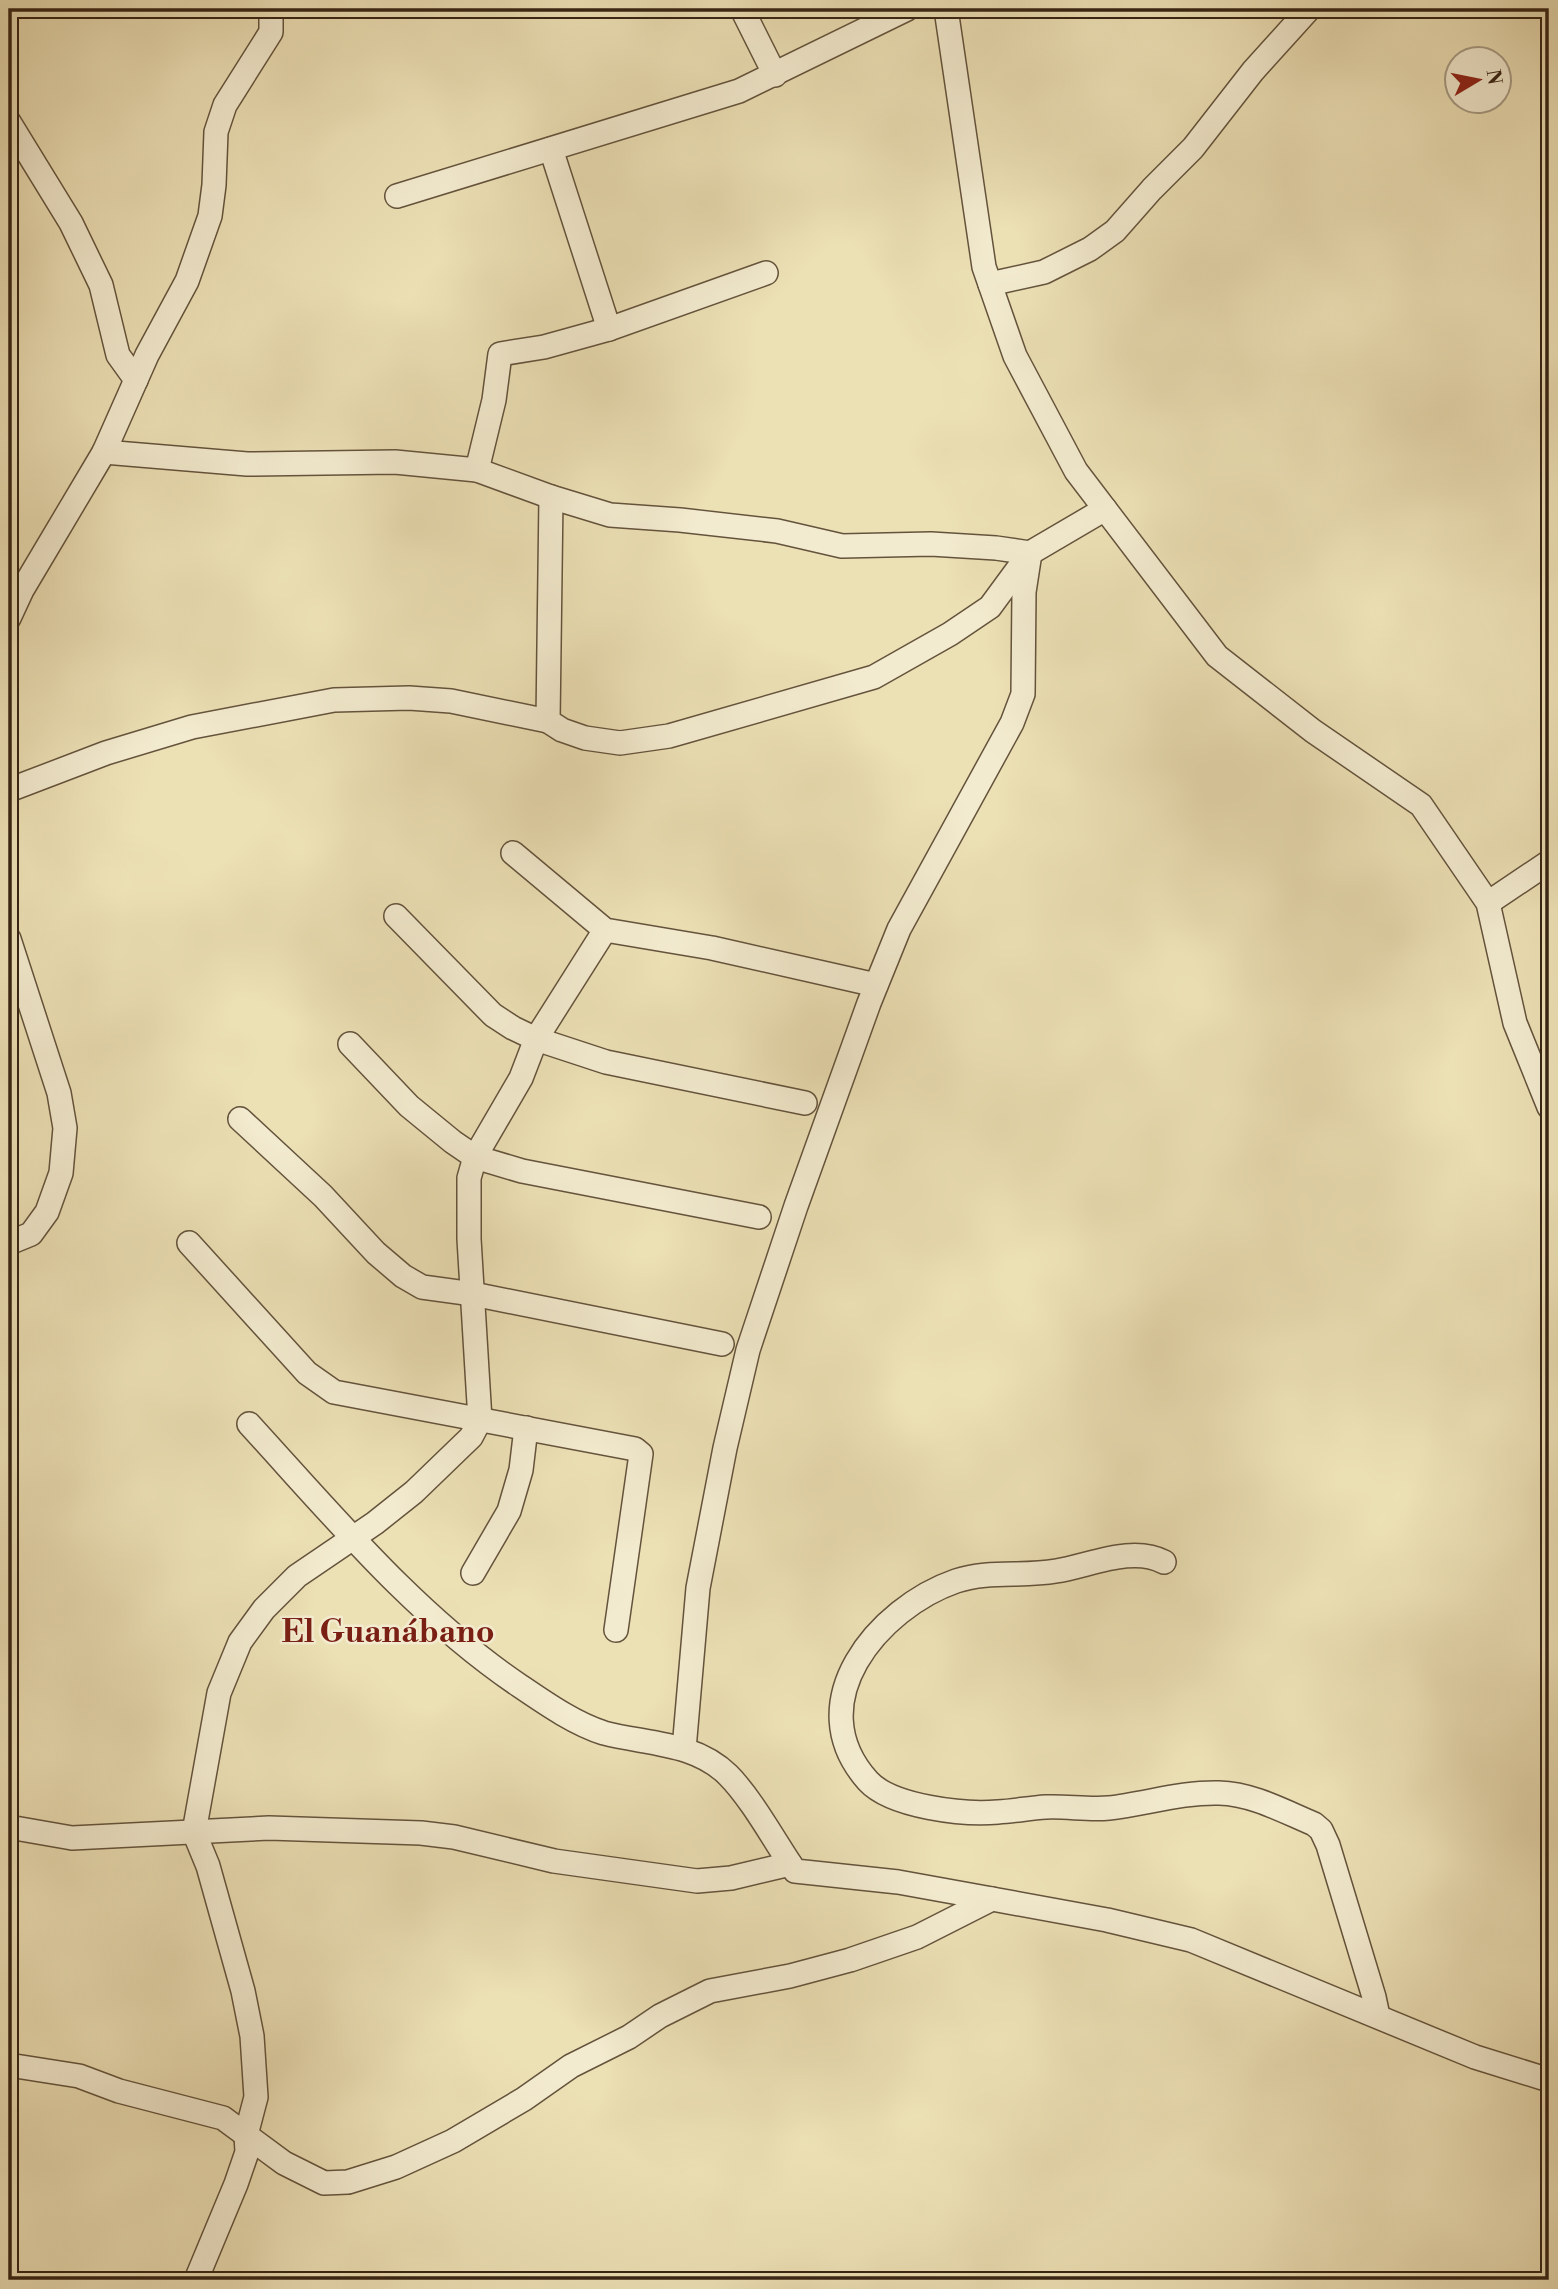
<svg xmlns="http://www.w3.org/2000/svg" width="1558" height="2289" font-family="'Libre Bodoni',serif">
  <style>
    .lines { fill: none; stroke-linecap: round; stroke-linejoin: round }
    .minor-casing { stroke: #64533c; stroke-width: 26 }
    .minor { stroke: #f3ebcf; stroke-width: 23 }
    .labels { text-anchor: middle; stroke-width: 5; stroke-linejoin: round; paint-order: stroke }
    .district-label { font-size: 32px; font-weight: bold; fill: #7a1f14; stroke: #f3ebcf }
  </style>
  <rect width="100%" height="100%" fill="#ece0b5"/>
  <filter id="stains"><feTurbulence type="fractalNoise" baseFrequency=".00286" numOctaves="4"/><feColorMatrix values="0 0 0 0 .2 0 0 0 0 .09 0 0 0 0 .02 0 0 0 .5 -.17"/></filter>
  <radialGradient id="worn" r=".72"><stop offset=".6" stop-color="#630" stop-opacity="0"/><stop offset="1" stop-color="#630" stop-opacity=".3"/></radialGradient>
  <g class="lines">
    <g class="minor-casing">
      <g id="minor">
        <path d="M742,9L775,75"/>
        <path d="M946,9L984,267L1015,356L1076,471L1217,656L1313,731L1421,805L1488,903L1515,1023L1549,1107"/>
        <path d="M9,122L71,223L101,285L118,355L136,380"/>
        <path d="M551,149L609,329"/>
        <path d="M397,196L739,91L907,9"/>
        <path d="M990,284L1044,272L1090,249L1115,231L1152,189L1193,148L1253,71L1309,9"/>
        <path d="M104,452L247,464L395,462L477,470L551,497L610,515L680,520L777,531L842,546L931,544L996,548L1030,553L1105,509"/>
        <path d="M477,470L494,400L500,354L544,347L609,329L766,273"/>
        <path d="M551,497L548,721L562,730L585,738L620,743L669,736L874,677L950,634L990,607L1026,558"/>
        <path d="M9,618L22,590L104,452L147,355L187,281L210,216L214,185L216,132L225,105L271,32V9"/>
        <path d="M9,790L106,753L192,727L334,700L409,698L451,701L548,721"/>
        <path d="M513,853L605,930L712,948L876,985"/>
        <path d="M1488,903L1549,862"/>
        <path d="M396,916L493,1015L513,1028L536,1039L606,1062L805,1103"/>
        <path d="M9,939L59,1093L65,1128L61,1173L47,1212L31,1234L9,1243"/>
        <path d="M350,1044L409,1106L453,1142L475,1157L522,1171L759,1217"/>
        <path d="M240,1119L323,1196L376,1253L403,1276L422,1287L473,1294L722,1344"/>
        <path d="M189,1243L307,1373L334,1392L635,1449L641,1454L616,1630"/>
        <path d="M249,1424C334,1517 416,1616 520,1686C545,1703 575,1724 604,1733C646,1744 695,1742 728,1775C752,1799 775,1842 795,1871L898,1882L992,1899L1107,1920L1191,1940L1475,2057L1549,2080"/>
        <path d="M1164,1562C1132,1545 1089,1566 1056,1571C1022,1577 989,1570 956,1581C878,1608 798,1703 868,1781C892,1807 964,1815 998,1812C1014,1811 1030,1808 1046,1807C1067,1806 1088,1810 1109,1808C1145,1804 1182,1792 1219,1793C1253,1794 1283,1811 1314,1824L1321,1830L1328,1845L1374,1997L1378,2016"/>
        <path d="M473,1573L509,1511L521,1470L526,1428"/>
        <path d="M684,1749L698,1588L725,1448L748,1350L796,1206L869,1003L899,929L1012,723L1023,694L1024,592L1030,553"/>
        <path d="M9,1827L72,1838L269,1828L421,1833L454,1837L554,1861L697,1881L731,1878L790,1864"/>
        <path d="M9,2065L79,2076L119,2091L223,2118L284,2163L324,2183L348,2182L396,2167L453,2141L524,2099L571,2066L629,2037L660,2016L710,1991L790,1976L850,1960L917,1937L992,1899"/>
        <path d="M196,2280L236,2184L247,2152L246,2135L256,2097L252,2036L243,1991L208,1866L194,1832L219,1693L240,1642L264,1609L297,1576L375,1523L414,1492L471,1437L480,1420L469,1239V1178L475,1157L521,1078L536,1039L605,930"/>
      </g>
    </g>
    <use href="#minor" class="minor"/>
  </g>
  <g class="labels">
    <g class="district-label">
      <text x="388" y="1642">El Guanábano</text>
    </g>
  </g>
  <rect width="1558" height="2289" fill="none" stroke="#ece0b5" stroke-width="35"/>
  <rect x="10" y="10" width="1537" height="2268" fill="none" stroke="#372414" stroke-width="3.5"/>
  <rect x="18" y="18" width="1523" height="2254" fill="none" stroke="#372414" stroke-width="2"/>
  <g transform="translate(1478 80) rotate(80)"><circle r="33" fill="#f3ebcf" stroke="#a89b84" stroke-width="2"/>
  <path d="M0-5L12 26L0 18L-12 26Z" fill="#8f2418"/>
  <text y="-10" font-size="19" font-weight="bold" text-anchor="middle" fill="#372414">N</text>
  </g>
  <rect width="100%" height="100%" filter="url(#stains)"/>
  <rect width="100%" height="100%" fill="url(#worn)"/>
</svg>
